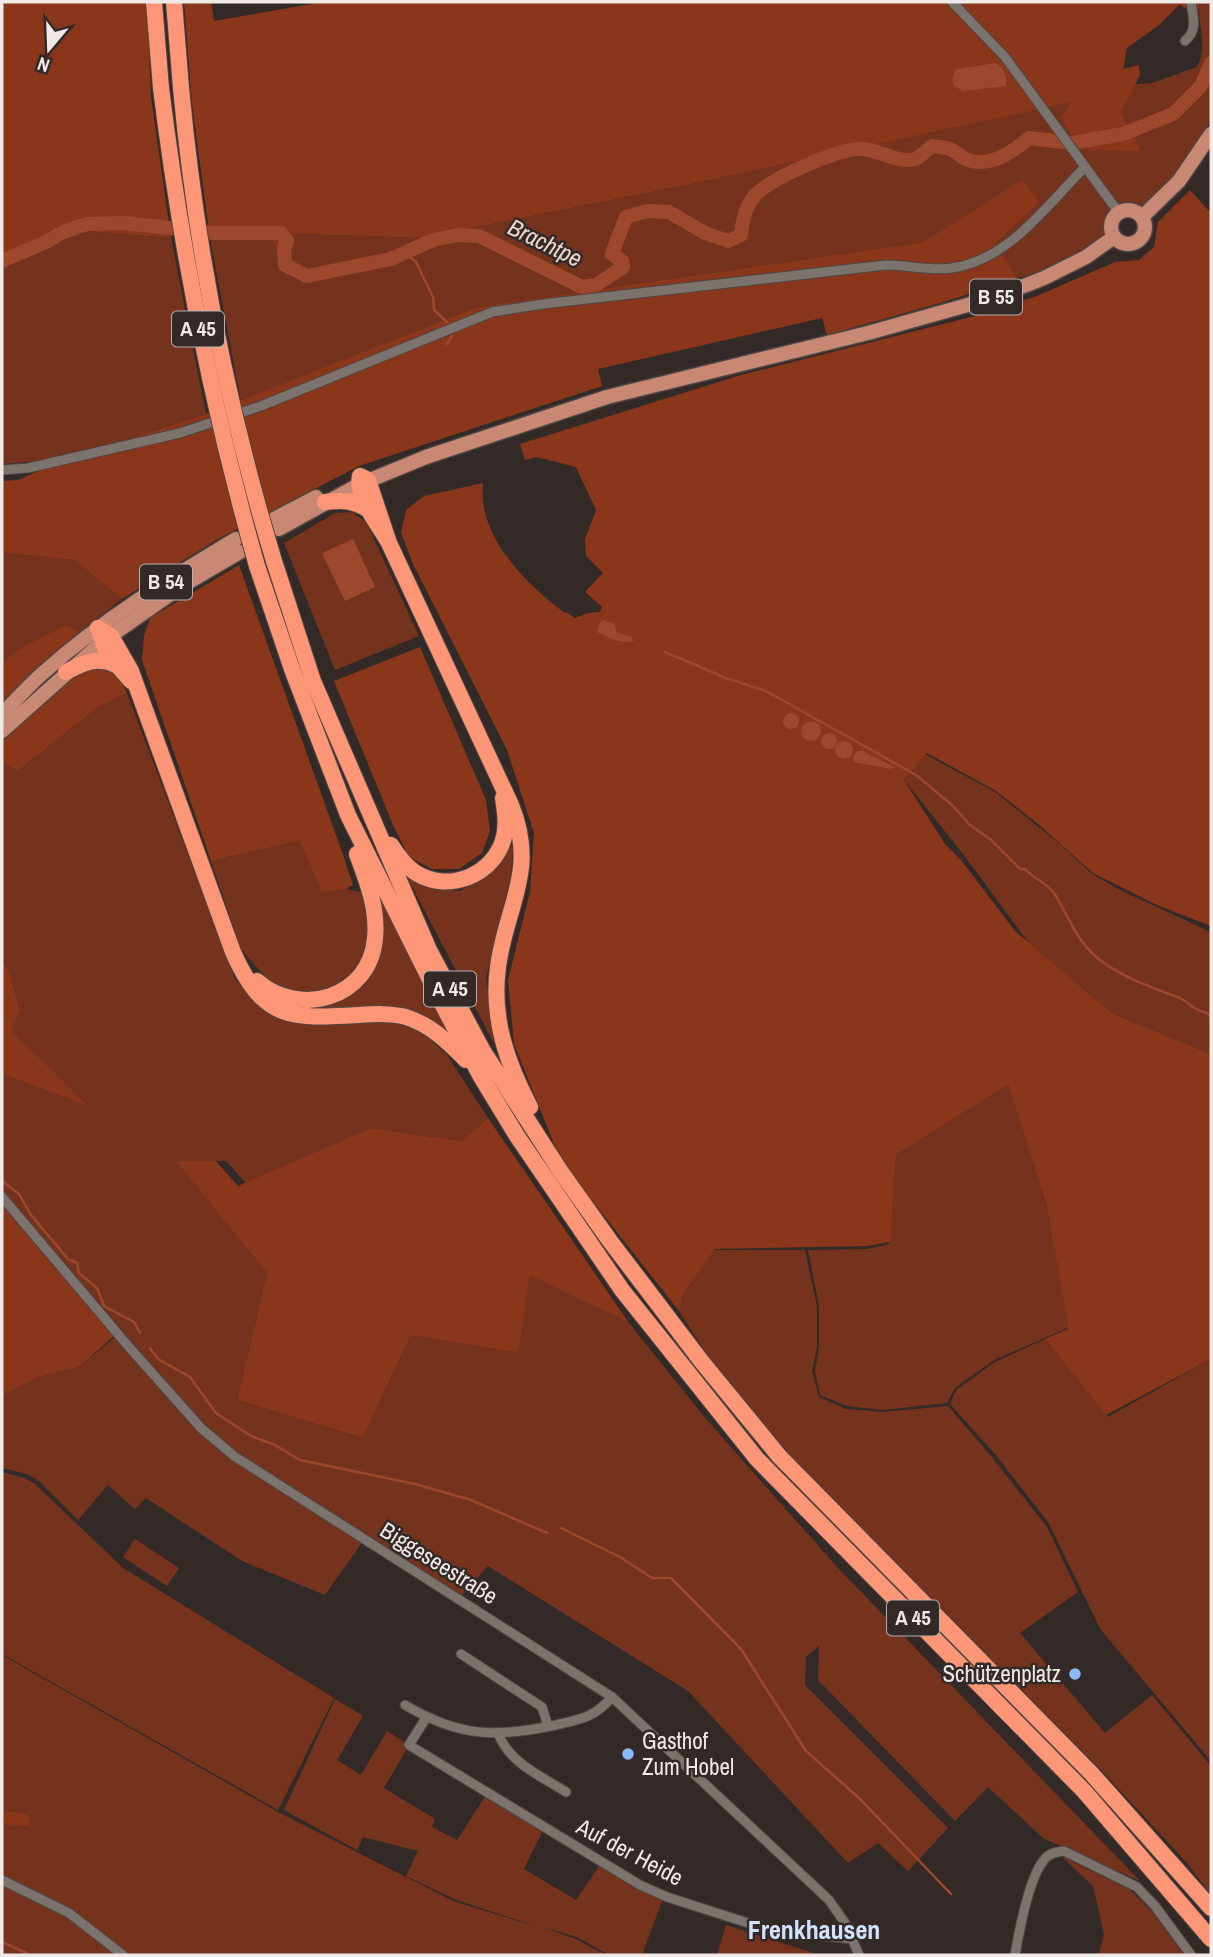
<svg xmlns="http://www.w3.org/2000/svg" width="1213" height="1957" font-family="'Archivo Narrow',sans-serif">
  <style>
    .green { fill: #75331e }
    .forest { fill: #89361b }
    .water { fill: #9d482d }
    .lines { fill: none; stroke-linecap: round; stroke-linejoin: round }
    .stream { stroke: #9d482d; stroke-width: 2.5 }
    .river { stroke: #9d482d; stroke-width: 14 }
    .street-casing { stroke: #4e4644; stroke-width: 11 }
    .primary-casing { stroke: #4e4644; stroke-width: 17 }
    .highway-casing { stroke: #4e4644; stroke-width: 18 }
    .street { stroke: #7c726e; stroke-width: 9 }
    .primary { stroke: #c98873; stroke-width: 14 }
    .highway { stroke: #fd9677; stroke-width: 16 }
    .highway-bridge-casing { stroke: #4e4644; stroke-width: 18; stroke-linecap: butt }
    .highway-bridge { stroke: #fd9677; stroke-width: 16 }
    .poi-dot { fill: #8abafc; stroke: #332a28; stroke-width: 2.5 }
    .labels { text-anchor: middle; stroke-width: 5; stroke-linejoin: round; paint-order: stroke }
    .shield { fill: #332a28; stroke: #b7b0ae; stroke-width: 2 }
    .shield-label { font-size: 21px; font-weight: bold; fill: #efe9e7 }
    .street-label { font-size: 23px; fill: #efe9e7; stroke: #332a28 }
    .poi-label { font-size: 23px; fill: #efe9e7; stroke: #332a28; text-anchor: end }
    .water-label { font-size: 24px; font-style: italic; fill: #eed5cd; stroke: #332a28 }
    .quarter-label { font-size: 26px; font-weight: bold; fill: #d1e3fc; stroke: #332a28 }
  </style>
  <rect width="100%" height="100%" fill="#332a28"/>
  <g class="green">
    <path d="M1200,2H1211V119C1195,153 1171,184 1143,208C1119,195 1104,213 1107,237C1081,257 1050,272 1017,278L996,243L1040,202L1022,181L923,242L477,307L241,401L210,239L272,240L296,234L422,238L701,182L1072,101L1140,151L1121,112L1135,84L1152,83L1197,67C1209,45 1196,26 1200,2Z"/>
    <path d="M83,231L171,238L206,414L66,459L2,464V269Z"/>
    <path d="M352,512L366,522L419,636L335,670L284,543L335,513Z"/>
    <path d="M2,553L74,560L122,599L81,631L65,625L2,663Z"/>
    <path d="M127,693L235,979L253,1000L273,1012L390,1020L422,1032L447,1055L488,1118L461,1141L370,1128L246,1183L226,1161H177L267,1273L237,1400L363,1438L411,1335L530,1274L629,1323L707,1420L838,1568L1140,1881L1043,1838L988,1787L955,1821L818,1680L819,1646L806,1657L805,1685L948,1828L908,1871L878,1843L848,1863L688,1691L488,1566L462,1595L236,1453L203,1425L2,1190V1074L86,1105L12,1031L20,1007L8,968L2,961V763L18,771L97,708Z"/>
    <path d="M925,754L995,792L1061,845L1092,874L1120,890L1211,932V1054L1112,1013L1029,943L963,854L904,780Z"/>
    <path d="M299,841L322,893L346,889L379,896L453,1041L424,1016L389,1008L315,1009L289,1004L241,949L211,861Z"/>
    <path d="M513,844L511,877L486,978L490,1019L498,1051L405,873L424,887L460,891L492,872Z"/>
    <path d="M1008,1085L1047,1207L1068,1328L994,1360L955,1388L947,1403L883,1410L847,1406L820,1395L815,1371L819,1348V1306L808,1250L867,1249L889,1244L896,1155Z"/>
    <path d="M714,1250H805L817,1307V1347L812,1371L819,1397L846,1409L883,1412L948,1406L991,1456L1047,1527L1078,1592L1020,1633L1105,1733L1152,1695L1211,1766V1895L1187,1863L1103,1772L789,1454L710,1359L679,1311L683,1295Z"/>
    <path d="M115,1337L168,1399L198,1431L363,1541L325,1595L242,1561L146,1498L135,1509L108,1485L78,1520L39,1481L27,1474L2,1468V1396L39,1377L79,1367Z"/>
    <path d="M1045,1339L1108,1417L1211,1359V1761L1101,1630L1048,1522L995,1454L950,1404L956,1390L995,1362Z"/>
    <path d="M2,1472L24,1478L35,1484L123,1568L334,1698L278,1810L2,1654Z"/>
    <path d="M135,1539L179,1568L167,1586L123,1557Z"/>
    <path d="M2,1655L278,1812L410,1879L453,1901L541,1928L454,1899L406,1876L418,1851L363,1837L357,1850L284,1810L335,1699L363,1716L337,1760L361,1775L387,1731L409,1745L384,1788L435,1819L432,1827L457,1840L488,1792L544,1828L524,1869L576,1900L601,1863L664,1896L642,1955H609L577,1937L542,1927L576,1939L606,1955H127L110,1940L2,1878V1824L32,1826L28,1814L2,1810Z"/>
    <path d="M1061,1856L1130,1890L1152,1911L1184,1955H1099L1104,1934L1093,1886Z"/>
    <path d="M2,1881L66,1912L121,1955H2Z"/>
    <path d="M726,1925L813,1953L814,1955H717Z"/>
  </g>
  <g class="forest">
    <path d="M2,2H147L151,97L171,238L83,231L2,269Z"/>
    <path d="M184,2H211L214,21L323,2H1200L1198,13L1179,5L1159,25L1127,48L1123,69L1139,65L1140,75L1121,112L1141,151L1089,150L1071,134L1061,117L1071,102L701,182L422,238L296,234L289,264L272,240L210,238L192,104Z"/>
    <path d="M1022,180L1040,202L996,243L1017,278L947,301L827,335L822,318L598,369L602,386L359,466L216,540L122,599L74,560L2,553V481L18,480L66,459L206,414L477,307L923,242Z"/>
    <path d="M1190,190L1211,213V926L1159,906L1093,873L1038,824L996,791L927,753L904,780L945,844L961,860L1015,931L1112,1013L1211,1054V1359L1106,1415L1045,1339L1068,1329L1047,1207L1008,1085L896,1155L890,1242L868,1246L715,1249L683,1295L679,1311L561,1161L514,1044L508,980L530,892L534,833L507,750L412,562L401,532L406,510L424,496L483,483C477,536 526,584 565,613L566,612L575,618L588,613L600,612L602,607L585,592L603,573L586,556L585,539L596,510L576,467L537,457L525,460L520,444L741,375L975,316L1037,296L1115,262L1139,260L1154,247L1158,222Z"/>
    <path d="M239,565L341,849L353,885L346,889L322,893L299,841L211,861L142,660L144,636L150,618Z"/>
    <path d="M65,625L81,631L90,665L116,671L127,693L97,708L18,771L2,763V663L17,651Z"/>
    <path d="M420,647L486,800L490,831L482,853L459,869H432L409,857L393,825L334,681Z"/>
    <path d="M2,961L8,968L20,1008L12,1031L88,1106L2,1074Z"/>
    <path d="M488,1118L629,1323L530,1275L518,1352L411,1335L363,1438L237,1400L267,1273L176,1161H216L238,1186L370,1128L461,1141Z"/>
    <path d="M2,1204L115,1335L79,1367L39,1377L2,1396Z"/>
    <path d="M2,1810L28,1814L32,1827L2,1824Z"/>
  </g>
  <g class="water">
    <path d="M996,63C1005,69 1006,75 1006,86L963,91L954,86L952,79L956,69Z"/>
    <path d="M353,539L375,587L345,601L322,553Z"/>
    <path d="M603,620L614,623L617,632L631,637L634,641C621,644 608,638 597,632L600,623Z"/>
    <circle cx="791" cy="721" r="8"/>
    <circle cx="811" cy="731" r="10"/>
    <circle cx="829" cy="741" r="8"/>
    <circle cx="844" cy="750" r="9"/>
    <path d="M857,751H863L894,767L891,769L854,762L853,757Z"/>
  </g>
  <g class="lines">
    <g class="stream">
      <path d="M405,253L416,262L433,297L434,310L447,322"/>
      <path d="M447,344L452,336"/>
      <path d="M665,652L726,678L766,691L916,775L952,805L970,825L991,840L1020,869H1025C1034,879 1047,883 1054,893C1068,915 1075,938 1095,956C1118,976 1153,988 1180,998C1186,1001 1192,1007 1198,1010C1204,1013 1207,1011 1211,1017"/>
      <path d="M2,1181L19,1194L31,1215L68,1259L77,1263L79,1273L97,1288L104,1306L134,1322L140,1333"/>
      <path d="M150,1348L158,1359L190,1377L216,1413L251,1436L275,1445L300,1460L415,1484L471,1500L547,1533"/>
      <path d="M561,1528L620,1557L652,1578H671L741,1649L806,1751L859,1798L951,1894"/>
      <path d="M2,1942L31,1955"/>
    </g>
    <path class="river" d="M2,261L46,242L63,232L87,224L124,223L215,233H281L287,241L284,249L285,265L307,276L391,259L433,240L458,235L479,236L582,287L596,285L623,267L622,261L612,254L626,217L647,211L669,212L705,233L728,241L741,235C742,223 745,209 752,199C765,180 834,151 857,149C878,147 894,164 915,159C920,157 927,150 932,146C939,147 948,147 954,151C959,154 962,158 968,160C990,168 1013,152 1029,138L1072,143L1123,134L1173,114L1201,86L1211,63"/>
    <g class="street-casing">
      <g id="street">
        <path d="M952,2L1005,57L1119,213"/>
        <path d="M1185,41C1198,30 1193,17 1191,2"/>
        <path d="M2,470L28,468L180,433L261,406L492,312L543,304L886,265C908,265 930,271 952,268C1009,260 1047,205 1085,167"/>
        <path d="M2,1197L129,1347L201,1428L234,1456L612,1697L829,1900L845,1923L859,1955"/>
        <path d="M461,1654L542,1707L548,1726"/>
        <path d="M405,1705C459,1737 496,1738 556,1725C581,1719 594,1718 612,1697"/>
        <path d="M426,1718L409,1745L640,1885L667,1897L773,1931L854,1939"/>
        <path d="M498,1733C509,1763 541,1776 566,1792"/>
        <path d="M2,1880L69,1913L123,1955"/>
        <path d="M1015,1955C1019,1932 1029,1877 1044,1860C1049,1853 1056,1852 1064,1851L1137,1887L1155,1906L1191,1955"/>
      </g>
    </g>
    <g class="primary-casing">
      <g id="primary">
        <circle cx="1128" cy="227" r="17"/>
        <path d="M1142,217L1179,181L1211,134"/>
        <path d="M274,519L316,497"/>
        <path d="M279,529L358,485L426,457L607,397L868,333L996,297L1044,278L1086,257L1114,237"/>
        <path d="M2,714C16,700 29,685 44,672C102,620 169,579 236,539"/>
        <path d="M2,731L102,642L182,586L240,552"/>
      </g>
    </g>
    <g class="highway-casing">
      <g id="highway">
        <path d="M154,2L161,88"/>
        <path d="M174,2L181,88"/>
        <path d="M325,502C343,500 353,500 369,510"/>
        <path d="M389,543L368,480L360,476C355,497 379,525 389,543L511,805C538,871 506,905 498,967C491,1018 507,1063 530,1107"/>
        <path d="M274,561L313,681L429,950L483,1051L561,1172L610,1241L702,1362L779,1456L1091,1773L1211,1908"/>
        <path d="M257,566L293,672L348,815L441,1002L480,1075L517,1136L622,1290L757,1459L1084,1791L1211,1939"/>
        <path d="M98,628L111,636L131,671L233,952C263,1020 290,1019 358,1015C374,1014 390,1013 406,1017C431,1025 448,1042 466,1060"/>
        <path d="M98,628L108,655L131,681"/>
        <path d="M66,672C83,663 97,656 116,665"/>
        <path d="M391,845C398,856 405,866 416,873C450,894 495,874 504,837C507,824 505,811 503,798"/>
        <path d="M257,981C299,1018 370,999 375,938C378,909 367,881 357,854"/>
      </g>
    </g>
    <use href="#street" class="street"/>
    <use href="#primary" class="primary"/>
    <use href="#highway" class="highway"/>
    <g class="highway-bridge-casing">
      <g id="highway-bridge">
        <path d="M161,88C181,250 212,408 257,566"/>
        <path d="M181,88C196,250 227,406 274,561"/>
      </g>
    </g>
    <use href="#highway-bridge" class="highway-bridge"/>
  </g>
  <g class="poi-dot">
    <circle cx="1075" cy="1674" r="7"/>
    <circle cx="628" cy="1754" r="7"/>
  </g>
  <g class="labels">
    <g class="shield">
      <rect x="970" y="279.5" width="52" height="35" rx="5"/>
      <rect x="172" y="311.5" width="52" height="35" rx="5"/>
      <rect x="140" y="564.5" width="52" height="35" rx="5"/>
      <rect x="424" y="971.5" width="52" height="35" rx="5"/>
      <rect x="887" y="1600.5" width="52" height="35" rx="5"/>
    </g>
    <g class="shield-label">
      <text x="996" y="304">B 55</text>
      <text x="198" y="336">A 45</text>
      <text x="166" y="589">B 54</text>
      <text x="450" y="996">A 45</text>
      <text x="913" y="1625">A 45</text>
    </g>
    <g class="street-label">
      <text transform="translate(439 1563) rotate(32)" y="8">Biggeseestraße</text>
      <text transform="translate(630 1852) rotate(28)" y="8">Auf der Heide</text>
    </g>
    <g class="poi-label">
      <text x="1061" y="1682">Schützenplatz</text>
      <text x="642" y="1749" text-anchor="start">Gasthof<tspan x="642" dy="26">Zum Hobel</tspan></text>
    </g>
    <g class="water-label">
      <text transform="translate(545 243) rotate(26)" y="8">Brachtpe</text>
    </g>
    <g class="quarter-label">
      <text x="814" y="1939">Frenkhausen</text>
    </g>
  </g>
  <rect width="1213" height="1957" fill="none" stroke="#efe9e7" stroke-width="7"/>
  <g transform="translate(49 49) rotate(199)" stroke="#332a28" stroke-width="5" paint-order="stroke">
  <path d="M0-5L12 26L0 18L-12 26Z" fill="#efe9e7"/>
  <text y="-10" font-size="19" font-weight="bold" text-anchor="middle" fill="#efe9e7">N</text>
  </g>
</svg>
